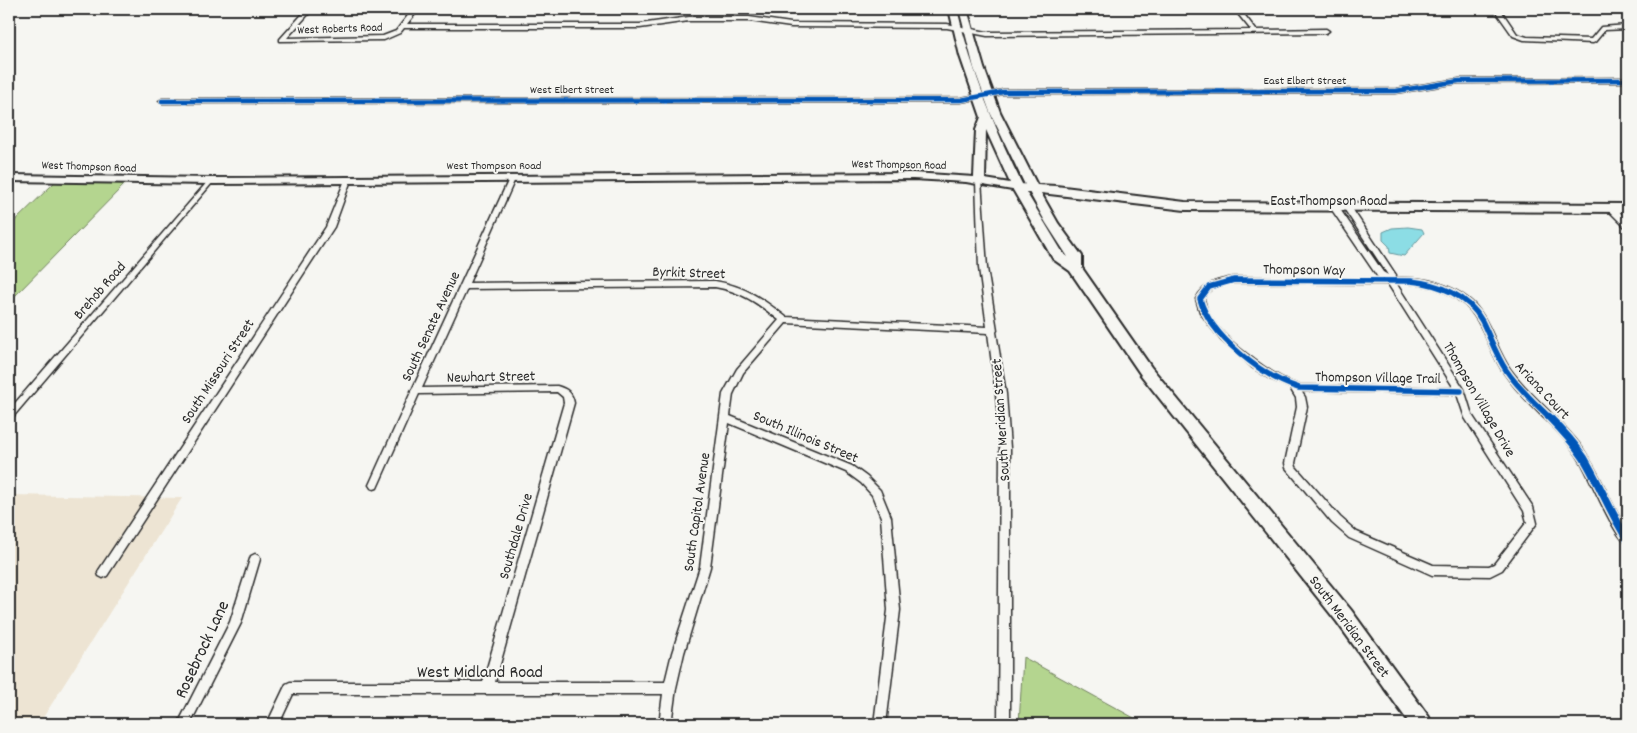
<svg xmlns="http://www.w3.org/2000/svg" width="1637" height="733" font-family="Dekko,sans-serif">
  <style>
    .built { fill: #ede4d3 }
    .green { fill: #b4d58f; stroke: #70805d }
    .water { fill: #8cdde5; stroke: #65969b }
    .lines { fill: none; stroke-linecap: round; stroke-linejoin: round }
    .street-casing { stroke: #2b2b2b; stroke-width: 3 }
    .secondary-casing { stroke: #2b2b2b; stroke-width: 4 }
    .primary-casing { stroke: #2b2b2b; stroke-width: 4 }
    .street { fill: #f6f6f2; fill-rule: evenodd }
    .secondary { fill: #f6f6f2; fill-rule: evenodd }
    .primary { fill: #f6f6f2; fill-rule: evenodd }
    .cycleway-far2-casing { stroke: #f6f6f2; stroke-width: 6 }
    .cycleway-far1-casing { stroke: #f6f6f2; stroke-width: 9 }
    .cycleway-casing { stroke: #f6f6f2; stroke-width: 11 }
    .cycleway-far2 { stroke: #0057b8; stroke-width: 4.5 }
    .cycleway-far1 { stroke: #0057b8; stroke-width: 5.5 }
    .cycleway { stroke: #0057b8; stroke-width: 8 }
    .labels { text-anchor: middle; stroke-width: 4; stroke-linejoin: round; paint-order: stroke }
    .far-street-label { font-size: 12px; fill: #2b2b2b; stroke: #f6f6f2 }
    .street-label { font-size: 15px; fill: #2b2b2b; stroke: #f6f6f2 }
    .near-street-label { font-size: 18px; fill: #2b2b2b; stroke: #f6f6f2 }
  </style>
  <rect width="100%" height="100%" fill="#f6f6f2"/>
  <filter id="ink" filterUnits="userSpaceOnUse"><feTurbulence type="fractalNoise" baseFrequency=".02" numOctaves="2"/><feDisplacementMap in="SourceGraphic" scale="10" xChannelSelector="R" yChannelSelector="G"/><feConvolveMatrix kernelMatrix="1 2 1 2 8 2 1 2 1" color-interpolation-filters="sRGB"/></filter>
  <g filter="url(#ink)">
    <path class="built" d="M9,495L182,498L39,724H9Z"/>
    <g class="green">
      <path d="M56,181L127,182L9,302V227Z"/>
      <path d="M1023,657L1145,724H1019Z"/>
    </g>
    <path class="water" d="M1408,227L1422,229L1424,233L1404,256L1390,253L1389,246L1383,240V232L1392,228Z"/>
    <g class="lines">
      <g class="street-casing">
        <g id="street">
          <path d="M307,9H313L287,38L383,36L396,31L413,9H419L407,24H640L689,17H749L791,23L947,24L987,32L1251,30L1234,9H1240L1256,30L1326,29L1329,31L1326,33L987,36L947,28L791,27L749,21H689L640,28H404L400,33L384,40L280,41V39Z"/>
          <path d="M1494,9H1500L1517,34L1527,37L1591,39L1601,27L1628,25V29L1605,30L1595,42L1593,43L1524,40L1513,36Z"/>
          <path d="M1628,78V82L1459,83L1396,93L1003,94L961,102L162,103L159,101L162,99L961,98L1003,90L1396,89L1459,79Z"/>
          <path d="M512,177L515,179L469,283L715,281C747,287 761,298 786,317L987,327L979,268L976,181L977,180H981L987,268L997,330L996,332L1006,394L1010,448V724H998L1000,448L996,394L988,333L786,323L743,373L733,394L730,416L852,466L867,477L880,490L891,517L900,610L886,724H874L888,610L881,517L872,495L861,483L846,472L729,423L710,567L684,653L676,688L671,724H659L663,694H293L279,724H267L286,684L290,682H483L564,403L563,397L557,392L419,394L377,488L374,489L371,488L369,485L411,392V391L413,388L509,179ZM715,287C743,292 757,303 779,320L737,369L723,394L700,567L672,653L665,682H495L574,403C572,392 567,389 557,386L422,388L467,289Z"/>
          <path d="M348,178L351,180L334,227L107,576L103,578L99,576L98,573L99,570L326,227L345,180Z"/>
          <path d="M211,179L213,180V182L12,418L9,419V410L209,180Z"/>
          <path d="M1331,205H1337L1383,272L1388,275L1343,207L1344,205H1347L1351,207L1396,275L1395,278C1420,277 1446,282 1467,298C1490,315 1494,347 1510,369C1530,397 1559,417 1580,445C1600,472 1610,504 1628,532V544C1616,541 1590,477 1581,462C1561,428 1526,406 1504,373C1489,352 1483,317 1461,302C1442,287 1419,283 1396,283L1464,389L1472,415L1533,507L1537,523L1502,570L1490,576L1432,575L1349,538L1332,523L1286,468L1285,463L1297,407L1296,398L1290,388L1270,379L1253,368L1221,340L1209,325L1200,312L1196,299C1204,283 1217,280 1234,277L1383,279L1377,276L1330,207ZM1234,283L1388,284L1454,388L1299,385C1271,376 1219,337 1207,310C1206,307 1205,303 1204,299C1210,286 1221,284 1234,283ZM1301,391L1457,394L1465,418L1524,511L1527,522L1494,564L1489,566L1433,565L1357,532L1340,517L1296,467L1295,463L1307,407L1305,397Z"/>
          <path d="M1608,206H1614L1628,221V227H1625L1608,210Z"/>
          <path d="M255,554L259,556L260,559L241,623L190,724H178L230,622L250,559L251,556Z"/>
        </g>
      </g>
      <g class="secondary-casing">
        <g id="secondary">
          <path d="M949,9H957C972,72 995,130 1024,188L1022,190L1018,191L966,182L913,179L211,184L9,181V175L211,178L913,173L974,177L976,130L981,117L960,56ZM986,130L1010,183L985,179Z"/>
          <path d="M959,9H967L984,68L1000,112L1039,189L1037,191L1033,192L1027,189L990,112L974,68Z"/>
        </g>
      </g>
      <g class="primary-casing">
        <path id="primary" d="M1018,184L1056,186L1185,202L1628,204V212L1185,210L1041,193L1058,223L1082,256V268L1151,367L1351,610L1429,717L1432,724H1410L1337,622L1141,375L1070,271L1053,259L1012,188ZM1026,192H1029L1046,223L1068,257L1063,253Z"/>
      </g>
      <use href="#street" class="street"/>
      <use href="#secondary" class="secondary"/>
      <use href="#primary" class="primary"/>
      <g class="cycleway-far2-casing">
        <path id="cycleway-far2" d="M162,101L961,100L1003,92L1396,91L1459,81L1628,80"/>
      </g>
      <g class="cycleway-far1-casing">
        <path id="cycleway-far1" d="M1461,391L1299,388C1263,377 1210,336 1200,299L1209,287L1234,280L1411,281C1439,284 1468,295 1482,321C1490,337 1496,355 1506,370C1518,388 1535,403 1550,418"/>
      </g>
      <g class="cycleway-casing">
        <path id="cycleway" d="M1549,417C1562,430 1574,443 1584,458C1600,485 1611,514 1628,540"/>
      </g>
      <use href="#cycleway-far2" class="cycleway-far2"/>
      <use href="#cycleway-far1" class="cycleway-far1"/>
      <use href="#cycleway" class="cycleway"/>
    </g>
  </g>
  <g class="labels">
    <g class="far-street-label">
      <text transform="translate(340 28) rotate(-2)" y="4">West Roberts Road</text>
      <text x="1305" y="84">East Elbert Street</text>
      <text x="572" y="93">West Elbert Street</text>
      <text transform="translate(899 164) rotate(1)" y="4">West Thompson Road</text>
      <text x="494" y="169">West Thompson Road</text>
      <text transform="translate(89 166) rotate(2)" y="4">West Thompson Road</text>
    </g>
    <g class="street-label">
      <text x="1329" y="205">East Thompson Road</text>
      <text transform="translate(1304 269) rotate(1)" y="5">Thompson Way</text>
      <text transform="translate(689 272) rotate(2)" y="5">Byrkit Street</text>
      <text transform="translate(99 290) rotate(-49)" y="5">Brehob Road</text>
      <text transform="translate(430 326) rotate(-65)" y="5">South Senate Avenue</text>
      <text transform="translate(217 371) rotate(-57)" y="5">South Missouri Street</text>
      <text transform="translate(491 376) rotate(-1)" y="5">Newhart Street</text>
      <text transform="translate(1378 377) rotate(1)" y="5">Thompson Village Trail</text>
      <text transform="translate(1543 390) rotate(47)" y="5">Ariana Court</text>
      <text transform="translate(1480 399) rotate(60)" y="5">Thompson Village Drive</text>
      <text transform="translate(1000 420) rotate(-94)" y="5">South Meridian Street</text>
      <text transform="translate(806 436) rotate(23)" y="5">South Illinois Street</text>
      <text transform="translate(696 512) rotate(-82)" y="5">South Capitol Avenue</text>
      <text transform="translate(515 536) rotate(-74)" y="5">Southdale Drive</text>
      <text transform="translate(1350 626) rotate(53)" y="5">South Meridian Street</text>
    </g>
    <g class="near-street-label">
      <text transform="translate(201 649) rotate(-65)" y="6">Rosebrock Lane</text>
      <text x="480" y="677">West Midland Road</text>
    </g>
  </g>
  <rect width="1637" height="733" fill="none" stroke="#f6f6f2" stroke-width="30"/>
  <rect x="15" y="15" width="1607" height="703" fill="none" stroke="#2b2b2b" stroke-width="2" filter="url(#ink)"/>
</svg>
